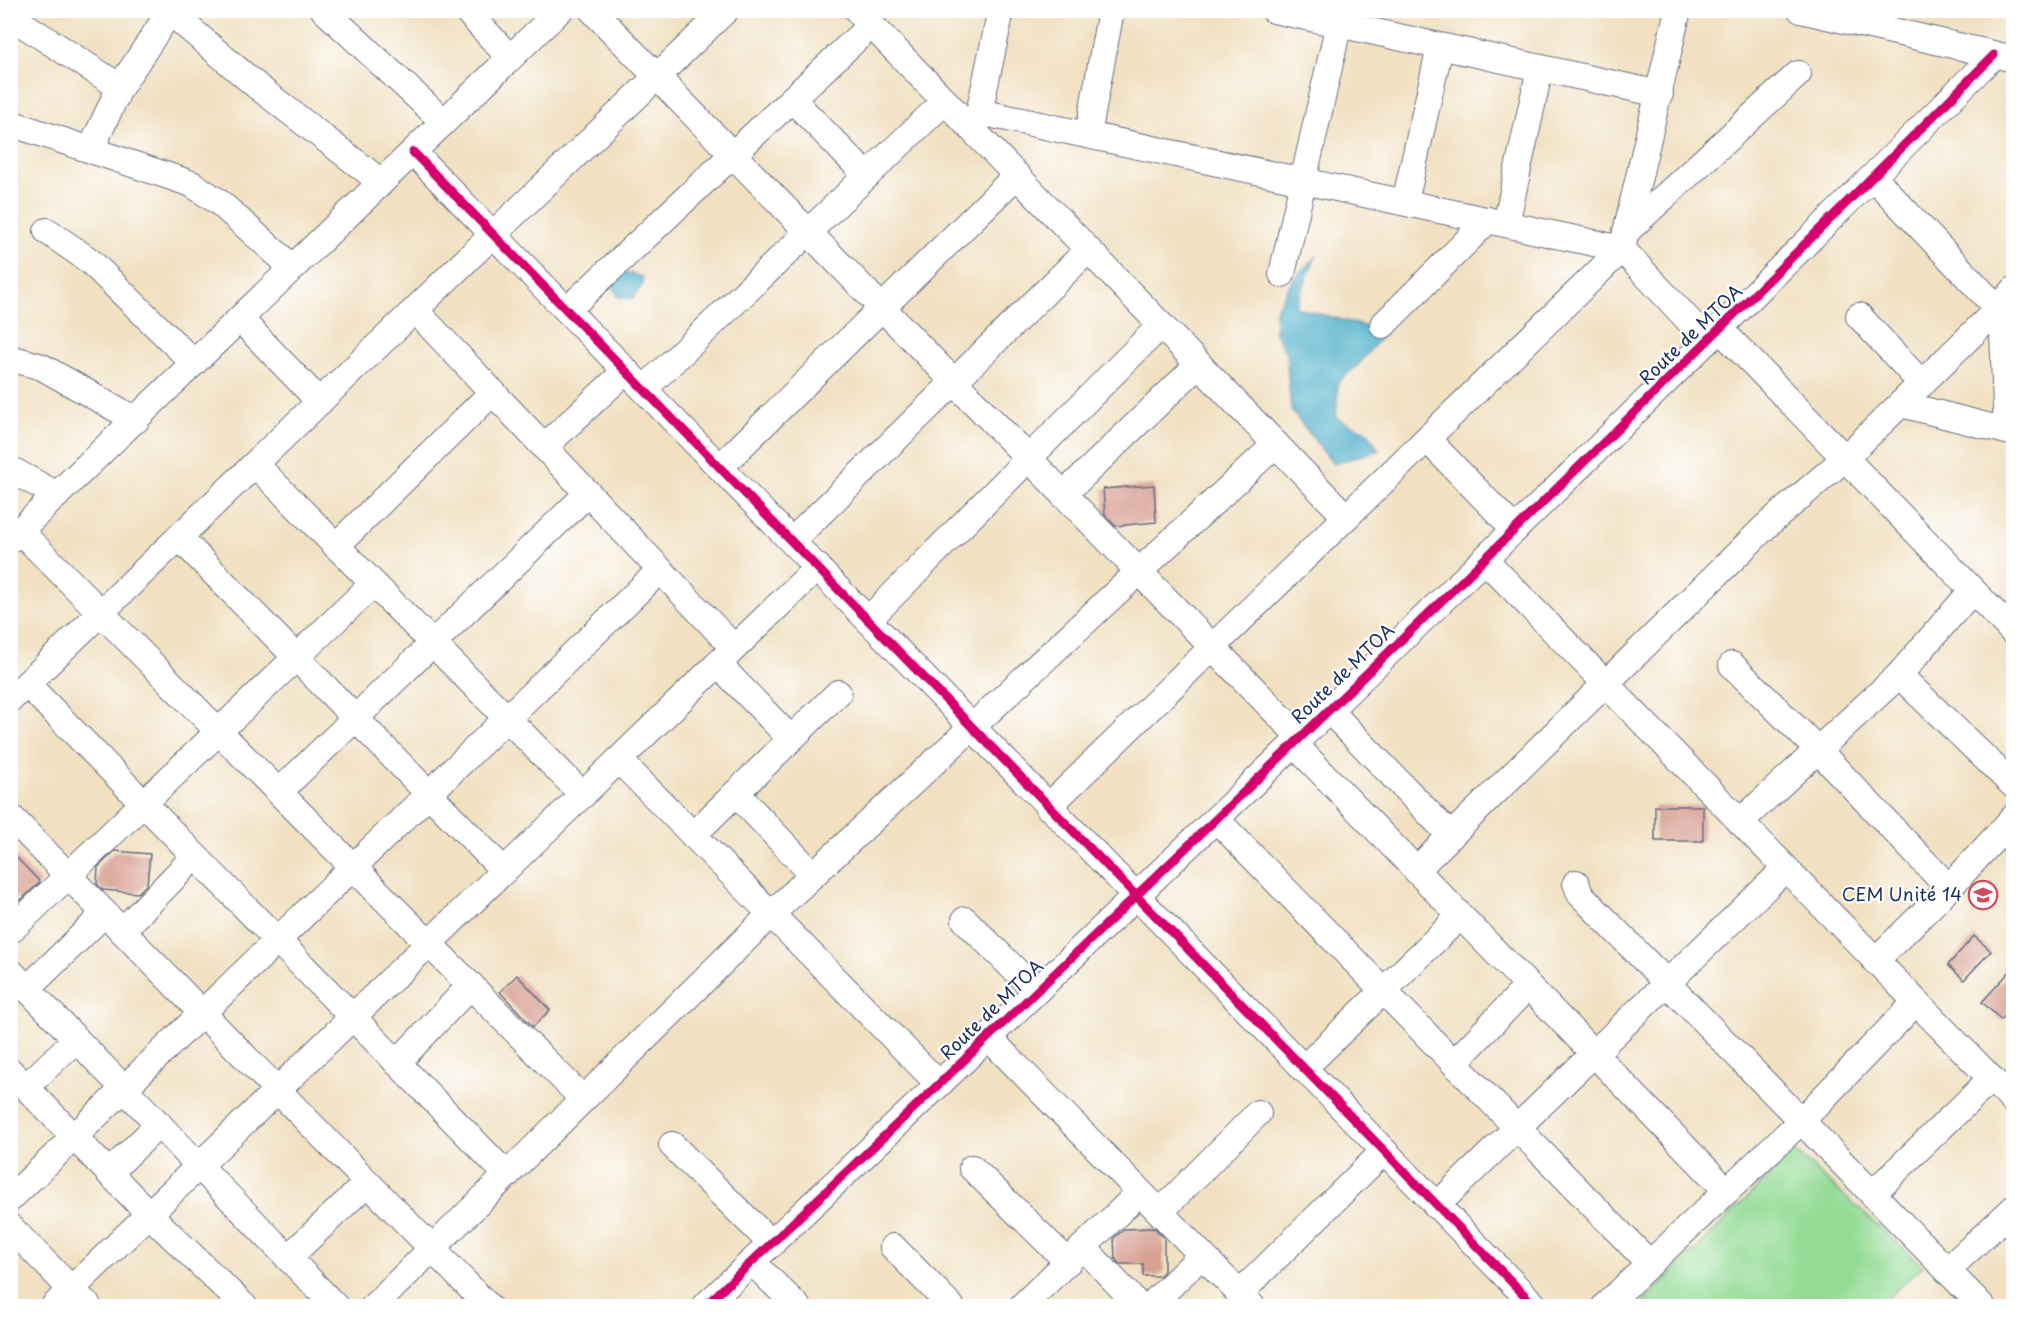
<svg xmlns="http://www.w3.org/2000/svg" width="2024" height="1317" font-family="'Playpen Sans',sans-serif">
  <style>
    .green { fill: #94db95; stroke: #58857a; stroke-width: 1.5 }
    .water { fill: #47acc7; stroke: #316e92; stroke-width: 1.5 }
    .building { fill: #d8a194 }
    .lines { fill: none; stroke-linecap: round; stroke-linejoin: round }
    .minor-casing { stroke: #666d81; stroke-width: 28 }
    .minor { stroke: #fff; stroke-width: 26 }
    .cycleway-casing { stroke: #fff; stroke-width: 13 }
    .cycleway { stroke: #d6006c; stroke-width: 9 }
    .labels { text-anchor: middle; stroke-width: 4.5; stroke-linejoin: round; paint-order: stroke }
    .street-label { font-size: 18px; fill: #1b2f5e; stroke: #fff }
    .poi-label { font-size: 18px; fill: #1b2f5e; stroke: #fff; text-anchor: end }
  </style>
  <rect width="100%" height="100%" fill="#fff"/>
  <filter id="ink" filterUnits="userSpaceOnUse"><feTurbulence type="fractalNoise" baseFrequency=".0167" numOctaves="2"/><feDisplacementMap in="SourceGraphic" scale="12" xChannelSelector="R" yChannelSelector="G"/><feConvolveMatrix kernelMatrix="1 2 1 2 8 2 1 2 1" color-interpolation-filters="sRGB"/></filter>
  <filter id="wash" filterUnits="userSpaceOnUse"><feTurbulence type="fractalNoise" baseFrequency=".008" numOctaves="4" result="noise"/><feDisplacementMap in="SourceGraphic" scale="24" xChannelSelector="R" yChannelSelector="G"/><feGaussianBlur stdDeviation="1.35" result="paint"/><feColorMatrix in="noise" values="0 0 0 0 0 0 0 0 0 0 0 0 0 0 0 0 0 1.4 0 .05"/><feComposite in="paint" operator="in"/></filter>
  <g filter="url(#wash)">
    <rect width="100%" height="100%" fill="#f1e0c1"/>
    <path class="green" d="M1794,1151L1923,1266L1878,1306H1639Z"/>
    <g class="water">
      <path d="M1316,256L1295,307L1385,332L1359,364L1338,382L1336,418L1368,432L1379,450L1333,464L1291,410L1286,353L1275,333V311L1292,281Z"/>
      <path d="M622,271L642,277L643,284L633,298L618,297L613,285Z"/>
    </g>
    <g id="blocks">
      <g class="building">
        <path d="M1154,485L1156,522L1115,526L1105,515L1103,489Z"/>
        <rect x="1655" y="806" width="48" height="35"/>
        <path d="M10,851L40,882L20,901L10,891Z"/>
        <path d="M115,851L150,854L147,884L138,893L103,890L97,884L98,867Z"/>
        <path d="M1974,936L1991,951L1964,980L1948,965Z"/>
        <path d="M2013,968V1007L2001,1020L1982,1002Z"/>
        <path d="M517,975L550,1010L533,1027L500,992Z"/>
        <path d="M1155,1228L1164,1238V1271L1159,1276H1143V1264H1119L1115,1258L1114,1238L1124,1229Z"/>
      </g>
    </g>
  </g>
  <g filter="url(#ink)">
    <use href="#blocks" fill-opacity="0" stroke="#666d81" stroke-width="1.5"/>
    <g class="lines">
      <g class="minor-casing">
        <g id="minor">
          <path d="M324,10L444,122"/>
          <path d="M466,10L510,58"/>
          <path d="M592,10L1301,738"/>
          <path d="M857,10L1346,517"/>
          <path d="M1274,10L1660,94"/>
          <path d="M1801,10L2014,59"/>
          <path d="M170,12L258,87L381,182"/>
          <path d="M10,16L120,87"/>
          <path d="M792,99L867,176"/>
          <path d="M979,112L1622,249L1708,341"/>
          <path d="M10,123L192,184L220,203L293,268"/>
          <path d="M976,127L1001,10"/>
          <path d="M1088,135L1111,10"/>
          <path d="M91,149L120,87L171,10"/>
          <path d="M413,152L1535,1306"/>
          <path d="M1873,177L1998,309L2003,333L2007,431"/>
          <path d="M1405,202L1440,47"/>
          <path d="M1506,224L1540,68"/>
          <path d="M47,231L90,261L194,363"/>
          <path d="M1626,232L1798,74"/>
          <path d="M1282,274L1342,10"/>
          <path d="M415,310L734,648"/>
          <path d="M567,310L871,25"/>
          <path d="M1859,316L1922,384"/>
          <path d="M240,319L320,402"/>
          <path d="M1383,325L1488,220"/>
          <path d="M1721,330L2014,633"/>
          <path d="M10,358L42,367L136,420"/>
          <path d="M644,389L945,101"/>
          <path d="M1901,404L2014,433"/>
          <path d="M1427,439L1515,530"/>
          <path d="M544,447L626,371"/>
          <path d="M255,464L583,795"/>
          <path d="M720,467L1017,175"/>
          <path d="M10,469L57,495"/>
          <path d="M1063,495L1199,364"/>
          <path d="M20,531L583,1099"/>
          <path d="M179,537L504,871"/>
          <path d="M10,540L560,10"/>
          <path d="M792,541L1088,250"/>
          <path d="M336,546L493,392"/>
          <path d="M1485,560L2014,1102"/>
          <path d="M1972,591L1899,675L2014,786"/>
          <path d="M869,619L1161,325"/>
          <path d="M718,664L790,738"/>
          <path d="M1732,665L1816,748L1949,888"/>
          <path d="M27,684L507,1175"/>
          <path d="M10,700L726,10"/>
          <path d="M1330,711L1451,836"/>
          <path d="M1295,745L1727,1191"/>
          <path d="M619,760L939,1084"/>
          <path d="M279,792L588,493"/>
          <path d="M736,793L813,875"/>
          <path d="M1048,807L1622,249L1678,10"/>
          <path d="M10,816L488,1306"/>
          <path d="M1216,819L1650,1264"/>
          <path d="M1740,822L1899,675"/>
          <path d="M693,835L838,693"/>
          <path d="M1416,870L1765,527L1844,459L1998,309L2014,290"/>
          <path d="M1576,883L1580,894L1982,1306"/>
          <path d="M965,920L1036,991"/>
          <path d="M10,931L373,584"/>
          <path d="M122,931L195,856"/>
          <path d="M1875,961L1949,888L2014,817"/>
          <path d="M10,971L335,1306"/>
          <path d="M28,988L105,913"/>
          <path d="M988,1037L1252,1306"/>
          <path d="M397,1063L471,985"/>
          <path d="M1454,1063L1528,986"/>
          <path d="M1303,1069L1460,916"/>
          <path d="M10,1071L151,1216L244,1306"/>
          <path d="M26,1087L76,1039"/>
          <path d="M672,1145L772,1244"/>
          <path d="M972,1168L1068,1262"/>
          <path d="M109,1173L159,1124"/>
          <path d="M1872,1194L1991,1079"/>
          <path d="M10,1199L660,570"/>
          <path d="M1436,1206L1785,869"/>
          <path d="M1160,1212L1258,1113"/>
          <path d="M10,1227L88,1306"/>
          <path d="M893,1247L951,1306"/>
          <path d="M1083,1247L1139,1306"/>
          <path d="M288,1258L367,1183"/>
          <path d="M752,1262L797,1306"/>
          <path d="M1947,1270L2014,1208"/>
          <path d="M1239,1294L1384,1151"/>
          <path d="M54,1306L818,567"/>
          <path d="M374,1306L771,914L1276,444"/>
          <path d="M705,1306C1140,895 1572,480 1994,55"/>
          <path d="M1022,1306L1140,1192"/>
          <path d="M1150,1306L1202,1255"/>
          <path d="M1605,1306L1801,1121L1916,1002"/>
        </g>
      </g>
      <use href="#minor" class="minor"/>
      <g class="cycleway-casing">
        <g id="cycleway">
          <path d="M413,152L1535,1306"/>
          <path d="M705,1306C1140,895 1572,480 1994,55"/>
        </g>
      </g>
      <use href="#cycleway" class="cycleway"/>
    </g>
  </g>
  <defs>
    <g id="school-ring" transform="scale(1.5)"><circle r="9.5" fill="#fff" stroke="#d1495b" stroke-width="1.5"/><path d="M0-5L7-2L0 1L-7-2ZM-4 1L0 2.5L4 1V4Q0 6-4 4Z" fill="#d1495b"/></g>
  </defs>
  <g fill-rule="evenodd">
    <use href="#school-ring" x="1983" y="895"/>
  </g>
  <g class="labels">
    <g class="street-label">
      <text transform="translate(1691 335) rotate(-44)" y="6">Route de MTOA</text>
      <text transform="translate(1343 674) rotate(-44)" y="6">Route de MTOA</text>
      <text transform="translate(992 1010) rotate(-44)" y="6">Route de MTOA</text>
    </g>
    <g class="poi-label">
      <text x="1962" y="901">CEM Unité 14</text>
    </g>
  </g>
  <rect width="2024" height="1317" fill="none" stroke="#fff" stroke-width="36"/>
</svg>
